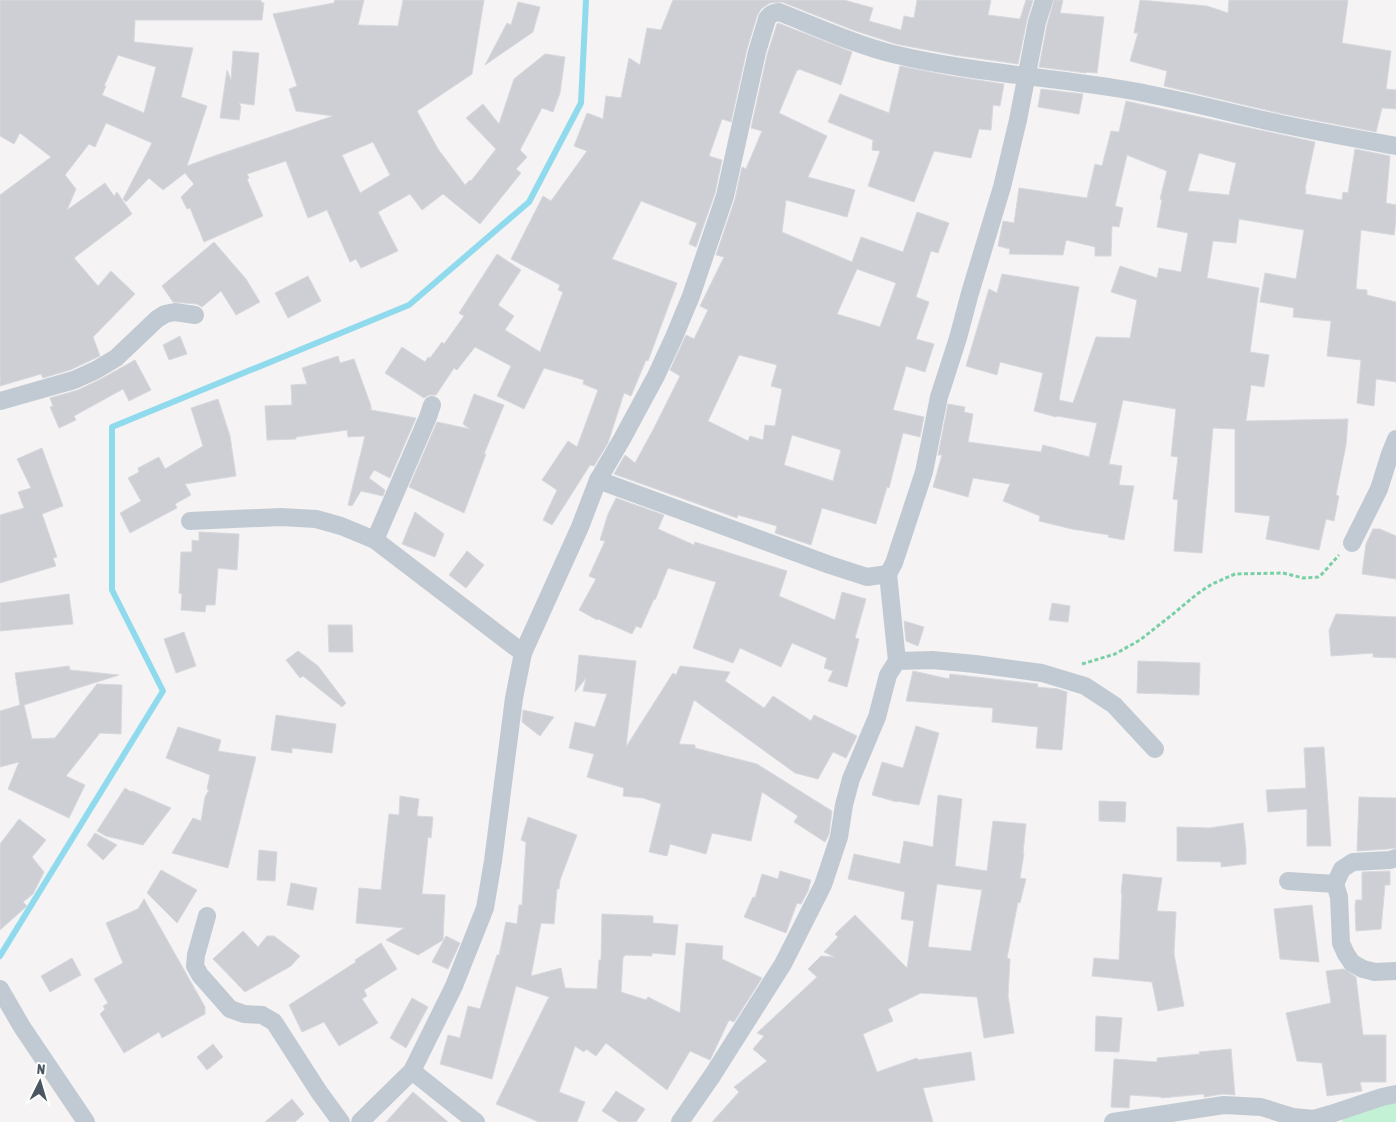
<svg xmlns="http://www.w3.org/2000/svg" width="1396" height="1122" font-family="'Asap Condensed',sans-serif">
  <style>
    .green { fill: #c3f1d5 }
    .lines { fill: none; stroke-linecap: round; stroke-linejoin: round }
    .stream { stroke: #90daee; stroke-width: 6 }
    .building { fill: #cdcfd5; stroke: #d7d9de; fill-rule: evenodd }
    .path { stroke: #7ad0a6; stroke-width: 3; stroke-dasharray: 4 2.5; stroke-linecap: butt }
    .street { stroke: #c1cad2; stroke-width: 18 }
  </style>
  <rect width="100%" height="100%" fill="#f5f3f3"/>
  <path class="green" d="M1396,1100V1122H1341L1348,1114Z"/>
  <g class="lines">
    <path class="stream" d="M0,956L163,691L112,590V427L409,305L529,202L581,103L586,0"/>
  </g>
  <g class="building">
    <path d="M0,0H261V2L264,3L262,20H135L134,42L193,48L181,97L207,106L187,166L214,156L333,116L296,111L289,89L297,86L273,14L334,3L335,0H364L358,25L398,26L403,0H484L472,74L417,111L438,149L465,185L470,180L471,181L496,149L466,118L483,104L499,124L514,79L545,54L565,57L560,93L553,112L542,108L520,150L527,157L516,169L521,173L480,224L443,194L422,210L410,194L378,212L398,251L361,268L356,259L350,262L327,210L308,218L286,161L247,174L249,178L247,179L263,216L204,242L190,208L187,209L181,197L194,184L185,173L163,190L149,178L126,202L123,199L152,143L106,123L95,147L89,144L65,175L76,189L67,210L105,183L114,196L117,192L132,214L74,258L98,286L111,271L135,294L93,337L100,356L70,370L43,378L41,374L0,386V195L51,157L20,133L14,144L0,136ZM118,55L156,67L144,113L102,95L106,86H104ZM373,142L390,175L360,193L342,155Z"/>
    <path d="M673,0H844L873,8L869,21L901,30L904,16L914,18L917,0H991L988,15L1020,19L1026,0H1033L1027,20L1018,64L954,55L896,44L853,30L782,2L770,3L761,9L757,16L747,49L731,122L722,119L709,156L722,160L715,193L696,247L689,244L697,223L641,201L612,259L677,283L648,361L646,360L631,396L624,393L608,443L594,466L590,465L552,525L543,520L557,490L542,480L568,441L577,447L598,390L583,384L584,380L544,368L524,409L497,396L511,366L475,347L457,370L454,368L436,395H429L424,398L385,373L402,347L425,362L428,357L430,358L442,342L444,344L464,316L459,313L497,254L521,270L498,305L514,316L505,330L540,352L563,292L558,290L560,285L511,259L543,196L551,201L587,151L574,146L587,113L603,119L606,96L621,98L629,58L640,65L647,28L661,30Z"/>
    <path d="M1054,0H1063L1060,13L1104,17L1097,73L1087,72L1086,73L1039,67L1047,25Z"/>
    <path d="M1140,0L1207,6L1228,13L1229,0H1348L1342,43L1391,51L1386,89L1396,90V109L1382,108L1376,132L1283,114L1164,86L1167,71L1130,61L1138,33H1134Z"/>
    <path d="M518,2L540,7L533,32L485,65L507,23L511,25Z"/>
    <path d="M778,23L852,52L841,85L799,69L798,71L797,70L779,113L827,136L808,177L855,190L847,217L786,200L782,232L852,262L861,237L903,252L917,212L949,223L938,253L931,251L916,297L929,302L916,339L934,344L925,372L906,366L893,410L924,417L920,437L903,433L889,488L887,487L876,524L822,508L811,545L775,533L777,526L738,515L737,518L614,474L625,455L635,463L653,430L680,376L670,370L686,335L694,339L708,310L700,306L724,257L716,255L735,199L742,167L746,169L762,131L751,128L767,55L777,24ZM857,269L896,283L880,327L837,314ZM739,355L777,365L771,386L782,389L775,426L765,425L763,440L750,436L748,441L708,421ZM792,435L841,450L833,481L784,465Z"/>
    <path d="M233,51L259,53L254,105L239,103L241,107L239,120L220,118L227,70L231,80Z"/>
    <path d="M900,66L951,76L1004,84L1000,106L993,105L991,130L979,129L971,158L934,151L914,202L868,186L880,151L872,150L873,140L828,122L840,94L889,113Z"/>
    <path d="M1041,89L1083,94L1079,114L1038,107Z"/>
    <path d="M1126,101L1315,142L1305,189H1306L1305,194L1342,200L1343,192L1348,193L1355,149L1390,156L1386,203L1396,205V221L1394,235L1361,230L1356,289L1367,290V295L1396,302V382L1376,379L1374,406L1357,403L1361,360L1327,356L1331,321L1293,317L1294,308L1260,302L1265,273L1296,279L1304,230L1239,219L1236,243L1213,241L1207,278L1259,288L1250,352L1269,355L1264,387L1251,385L1246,421L1348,419L1346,445L1336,495L1339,496L1334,521L1326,519L1319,550L1266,539L1270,516L1235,512V429L1213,428L1202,553L1174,551L1178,500L1173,499L1178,457L1171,456L1176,409L1123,400L1109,464L1122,466L1119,485L1134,486L1124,540L1108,537L1109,535L1072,529L1039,521L1040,516L1003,501L1010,484L973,478L968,497L933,487L942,455H938L948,404L965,407L964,412L973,414L968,442L1041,452L1043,445L1089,457L1097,423L1057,416L1056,417L1034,411L1043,373L1000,362L997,375L966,366L989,289L997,293L1002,274L1079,287L1059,400L1073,403L1096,337L1130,338L1137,300L1111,292L1120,266L1157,278L1159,268L1181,272L1188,233L1157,227L1162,200L1160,199L1167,171L1127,155L1115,206L1123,208L1119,227L1112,226L1111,256H1095V247L1066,240L1063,255L1009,254L1010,249L998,246L1003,221L1014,223L1019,188L1087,198L1095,164L1102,166L1111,131L1119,132ZM1199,153L1236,163L1229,195L1188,191Z"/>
    <path d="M214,242L246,279L260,302L236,315L221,291L202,307L197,304L173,302L162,286Z"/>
    <path d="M308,276L321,301L288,318L275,293Z"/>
    <path d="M180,336L187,354L169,360L163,345Z"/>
    <path d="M338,356L340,363L354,359L371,406V410L416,418L390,478L374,470L369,478L385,490L383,496L361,491L352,506L348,505L365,436L348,437L347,430L296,437V439L267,440L265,406L292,405L291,385L307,384L302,368Z"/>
    <path d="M135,360L151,390L129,401L123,389L74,416L76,420L59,428L50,407L53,406L50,398L78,390L101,379Z"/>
    <path d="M474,394L504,405L484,454H486L464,513L409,487L437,422L470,429L463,424Z"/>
    <path d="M218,399L230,436L236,476L185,484L191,495L175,504L177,508L130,533L120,513L141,501L128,478L139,472L138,468L159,457L165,469L203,446L191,408Z"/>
    <path d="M42,448L63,506L42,514L57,557L53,558L56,566L0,583V515L24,508L18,492L31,488L17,459Z"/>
    <path d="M616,498L664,515L658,529L694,545L695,542L787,571L779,596L835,620L842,592L866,599L855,638L859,639L847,687L828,681L833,671L824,668L827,658L792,643L781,667L740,648L733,663L693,648L716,582L668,568L655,600L654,599L641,628L636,626L632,634L598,619L597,620L579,610L596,579L589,576L605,541L600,540L608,514Z"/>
    <path d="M415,512L444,534L435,557L402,544Z"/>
    <path d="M1373,529H1380L1396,536V579L1362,574L1366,544Z"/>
    <path d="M199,532L239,534L237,570L218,568L215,605H206L205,612L181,610L182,594L179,593L181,552H192V540L199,541Z"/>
    <path d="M467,551L484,565L466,588L449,575Z"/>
    <path d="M69,594L73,624L0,631V603Z"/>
    <path d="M1052,603L1070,606L1068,622L1049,620Z"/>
    <path d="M1336,614L1396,617V658L1373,657V653L1331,656L1329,630Z"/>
    <path d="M904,621L924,627L918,646L906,641Z"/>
    <path d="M328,625H352L353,652H329Z"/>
    <path d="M184,632L196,666L176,673L164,639Z"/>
    <path d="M298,651L318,666L346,703L342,707L303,676L300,678L286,660Z"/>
    <path d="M579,655L636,661L626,747L673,673L676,675L680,666L730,672L725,681L764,708L773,696L811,721L814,715L857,736L846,758L833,752L818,779L795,773L694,700L679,744L695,745V748L757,764L832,811L829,834L825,842L794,822L798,816L762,792L751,841L712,833L706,854L670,844L667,856L649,852L661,804L643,798L623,796L624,788L587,777L594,754L569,748L575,722L595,727L607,694L583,691L586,678L575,692Z"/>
    <path d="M1138,661L1200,663L1199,695L1137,693Z"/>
    <path d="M69,666L70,670L119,675L24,705L32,739L55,738L97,684L122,685L121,734L100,733L66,776L85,785L69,818L8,789L19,762L0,767V711L20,705L15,673Z"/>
    <path d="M913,671L949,679L950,674L1038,684L1037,687L1058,689L1067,692L1062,750L1036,748L1038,727L992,722L993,708L906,701Z"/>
    <path d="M523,710L554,717L540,736L522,722Z"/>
    <path d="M276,715L336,724L332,753L292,748V753L271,750Z"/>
    <path d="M916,726L939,733L919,805L897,801V802L872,795L882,762L903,768Z"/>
    <path d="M178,727L221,740L218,751L256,757L228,868L172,853L193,818L201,821L205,797L209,790L207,789L210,775L166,758Z"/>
    <path d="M1324,747L1331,846H1307V809L1268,812L1266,790L1306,788L1304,748Z"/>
    <path d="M125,788L131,792L132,791L171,808L143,845L106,836L97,831Z"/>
    <path d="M938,795L962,799L955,866L987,871L993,821L1026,824L1023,853H1024L1020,878L1026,879L1020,903L1018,902L1007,958L1010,959L1008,996L1014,1033L984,1038L977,997L921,993L888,1009L893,1021L863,1034L877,1072L917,1058L918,1060L971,1052L975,1080L923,1088L933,1122H712L739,1092L734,1087L767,1061L753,1049L764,1036L757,1033L817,977L808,969L821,956L835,957L824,952L838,937L835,934L855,915L907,968L914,921L901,919L905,892L848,879L854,854L900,864L904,841L933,847ZM937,884L982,890L971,951L928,947Z"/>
    <path d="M400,796L419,799L417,816L433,817L431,838L428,837L422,894L445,895L443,940L418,955L386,940L404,928L356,923L359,888L381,890L389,814L399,815Z"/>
    <path d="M1359,797L1396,798V848L1388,849L1357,851Z"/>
    <path d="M1099,801L1126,802L1125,822L1099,821Z"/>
    <path d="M528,817L577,835L560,880L559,889H557L554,924L541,923L531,976L561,968L565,988L597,989L599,960H601L602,914L653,916V923L678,925L675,955L652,953V956L625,955L624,957H623L621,992L646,1000L648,997L680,1013L686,943L723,946L722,959L762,978L734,1022L729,1020L710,1060L690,1051L667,1090L606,1043L596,1056L586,1049L584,1052L575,1046L559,1092L585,1102L577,1122H539L496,1104L549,997L516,986L492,1079L440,1064L448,1035L460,1038L468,1006L480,1009L497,955H499L506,922L517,924L519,905H522L526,842L521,840Z"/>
    <path d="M19,819L46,840L32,857L44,872L33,894L23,902L27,906L0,930V844Z"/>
    <path d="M1243,823L1246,850V864L1221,867V862L1177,861V827L1209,828Z"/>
    <path d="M95,833L117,845L103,860L87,845Z"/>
    <path d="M259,850L277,852L275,881L257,880Z"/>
    <path d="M161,870L197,890L177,923L147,893Z"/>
    <path d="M780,871L811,880L808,891L801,904L797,903L786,933L744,917L753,897L755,898L762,874L778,879Z"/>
    <path d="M1390,871V885H1385L1381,929L1356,931L1355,906L1356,900H1362V872Z"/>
    <path d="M1123,874L1162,878L1157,911L1176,912L1174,954L1184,1006L1158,1011L1152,982L1092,976L1094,958L1119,960L1122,893H1121Z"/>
    <path d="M291,883L317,888L313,910L287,905Z"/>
    <path d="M144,899L205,1007V1014L162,1038L159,1032L124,1053L100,1014L105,1009L103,1006L108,1003L94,979L123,963L106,923L138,909Z"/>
    <path d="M1312,905L1319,962L1280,959L1274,909Z"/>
    <path d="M243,931L258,947L267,936H274L300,956L291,966L245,992L213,959Z"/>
    <path d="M446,936L460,943L448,969L432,962Z"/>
    <path d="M381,943L397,969L364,990L367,996L362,999L378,1023L339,1046L324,1022L302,1032L289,1005L356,962L355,960Z"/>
    <path d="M72,958L81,975L50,992L41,976Z"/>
    <path d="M1344,969L1356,977L1363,1035H1386V1082H1360L1362,1091L1327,1096L1322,1063L1297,1061L1286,1013L1331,1003L1326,971Z"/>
    <path d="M412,998L428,1007L406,1048L390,1038Z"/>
    <path d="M1096,1016L1122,1018L1119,1052L1095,1051Z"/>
    <path d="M213,1044L223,1057L207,1070L197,1057Z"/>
    <path d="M1231,1049L1235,1095L1223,1094L1204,1097V1094L1161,1098V1097L1130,1095L1129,1108L1111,1107L1114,1059L1157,1062V1058L1200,1054L1199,1052Z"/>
    <path d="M616,1091L645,1109L636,1122H619L602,1111Z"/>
    <path d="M413,1092L448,1122H386Z"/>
    <path d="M292,1099L304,1114L295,1122H265Z"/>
  </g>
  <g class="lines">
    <path class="path" d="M1082,664L1115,654L1140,640L1173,614L1197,594L1212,584L1235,574L1283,573L1303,578L1318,577L1322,574L1339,555"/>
    <g class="street">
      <path d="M0,401L74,380L96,370L116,358L157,319L165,314L175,312L195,315"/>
      <path d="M598,480L830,565L867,577L888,574L894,563L924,472L939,397L958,338L970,293L1002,187L1018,120L1037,22L1044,0"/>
      <path d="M190,521L281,517L316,519L341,526L375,540L523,653"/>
      <path d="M375,540L428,417L432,405"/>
      <path d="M1352,543L1379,489L1390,454L1396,439"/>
      <path d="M888,574L897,661"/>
      <path d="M1288,881L1335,884L1339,897L1341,943L1346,954L1352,963L1363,969L1375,972L1396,971"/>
      <path d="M1335,884L1342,869L1353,862L1390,860L1396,858"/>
      <path d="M207,916L196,955L195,966L200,975L230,1009L244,1014L262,1015L274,1022L319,1092L341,1122"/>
      <path d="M0,989L22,1027L86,1122"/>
      <path d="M412,1071L476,1122"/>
      <path d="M360,1122L412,1071L454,986L485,908L493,861L514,698L523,653L580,527L598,480L622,439L656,376L674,337L691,296L725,196L757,52L767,19C770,14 773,13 779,12C817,27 854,44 893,54C972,73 1053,77 1133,91C1182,100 1231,113 1281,124C1319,132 1358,139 1396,146"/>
      <path d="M680,1122L712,1076L783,964L823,885L839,837L844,805L851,779L877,717L888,675L897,661L932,660L975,664L1042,673L1085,686L1114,705L1155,749"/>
      <path d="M1113,1122L1224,1105L1261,1107L1293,1117L1314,1119L1331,1114L1382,1097L1396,1094"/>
    </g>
  </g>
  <g transform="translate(40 1082) rotate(5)" stroke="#ffffff" stroke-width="4" paint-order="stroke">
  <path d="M0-4L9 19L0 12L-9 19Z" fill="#4a5661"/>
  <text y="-8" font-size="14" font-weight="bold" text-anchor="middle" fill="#4a5661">N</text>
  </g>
</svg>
